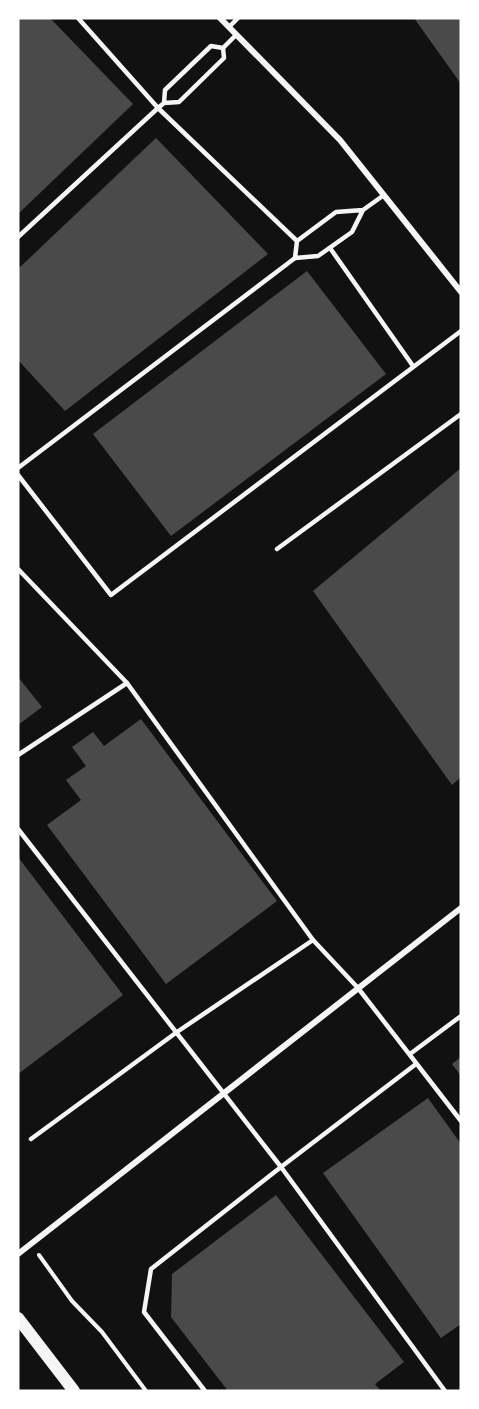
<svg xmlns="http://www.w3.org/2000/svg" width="479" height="1409" font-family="'Space Grotesk',sans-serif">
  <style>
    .building { fill: #4a4a4a }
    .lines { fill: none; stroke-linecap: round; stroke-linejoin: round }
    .path { stroke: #f5f5f5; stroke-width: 4 }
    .service { stroke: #f5f5f5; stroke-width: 4.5 }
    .minor { stroke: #f5f5f5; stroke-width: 6 }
    .secondary { stroke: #f5f5f5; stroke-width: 12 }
  </style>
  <rect width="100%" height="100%" fill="#111"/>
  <g class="building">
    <path d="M18,18H50L133,104L18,214Z"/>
    <path d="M414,18H461V84Z"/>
    <path d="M156,138L268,254L65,411L18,360V269Z"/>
    <path d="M307,271L386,374L171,536L93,434Z"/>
    <path d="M461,468V777L452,785L313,591Z"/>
    <path d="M18,677L42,707L18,725Z"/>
    <path d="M141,719L277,901L166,984L47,825L81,800L66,780L86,766L72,747L93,732L104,746Z"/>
    <path d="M18,857L123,995L18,1074Z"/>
    <path d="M461,1057V1076L452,1064Z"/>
    <path d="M428,1098L461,1144V1324L441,1338L323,1173Z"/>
    <path d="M276,1195L404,1362L375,1384L381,1391H228L171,1317L172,1274Z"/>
  </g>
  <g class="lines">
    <path class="path" d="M39,1255L72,1301L102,1332L146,1391"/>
    <g class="service">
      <path d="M78,18L158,108L164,103L179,102L224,58L223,48L211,46L165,90L164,103"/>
      <path d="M229,27L238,18"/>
      <path d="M223,48L236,35"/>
      <path d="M363,210L336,212L297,241L295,258L318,256L352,232L363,210L384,195"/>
      <path d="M18,237L158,108L297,241"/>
      <path d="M330,248L413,366"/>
      <path d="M18,468L295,258"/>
      <path d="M18,475L111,595L461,331"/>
      <path d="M277,549L461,414"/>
      <path d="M18,569L127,683"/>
      <path d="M18,755L127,683L313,940L358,988L461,1121"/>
      <path d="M18,829L281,1167L416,1064"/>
      <path d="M410,1054L461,1016"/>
      <path d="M31,1139L177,1032L313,940"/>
      <path d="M205,1391L144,1312L151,1269L281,1167L445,1391"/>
    </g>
    <g class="minor">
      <path d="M220,18L340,140L461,292"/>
      <path d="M18,1254L461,908"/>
    </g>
    <path class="secondary" d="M18,1318L74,1391"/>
  </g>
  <rect width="479" height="1409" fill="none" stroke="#ffffff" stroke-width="39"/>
</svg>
